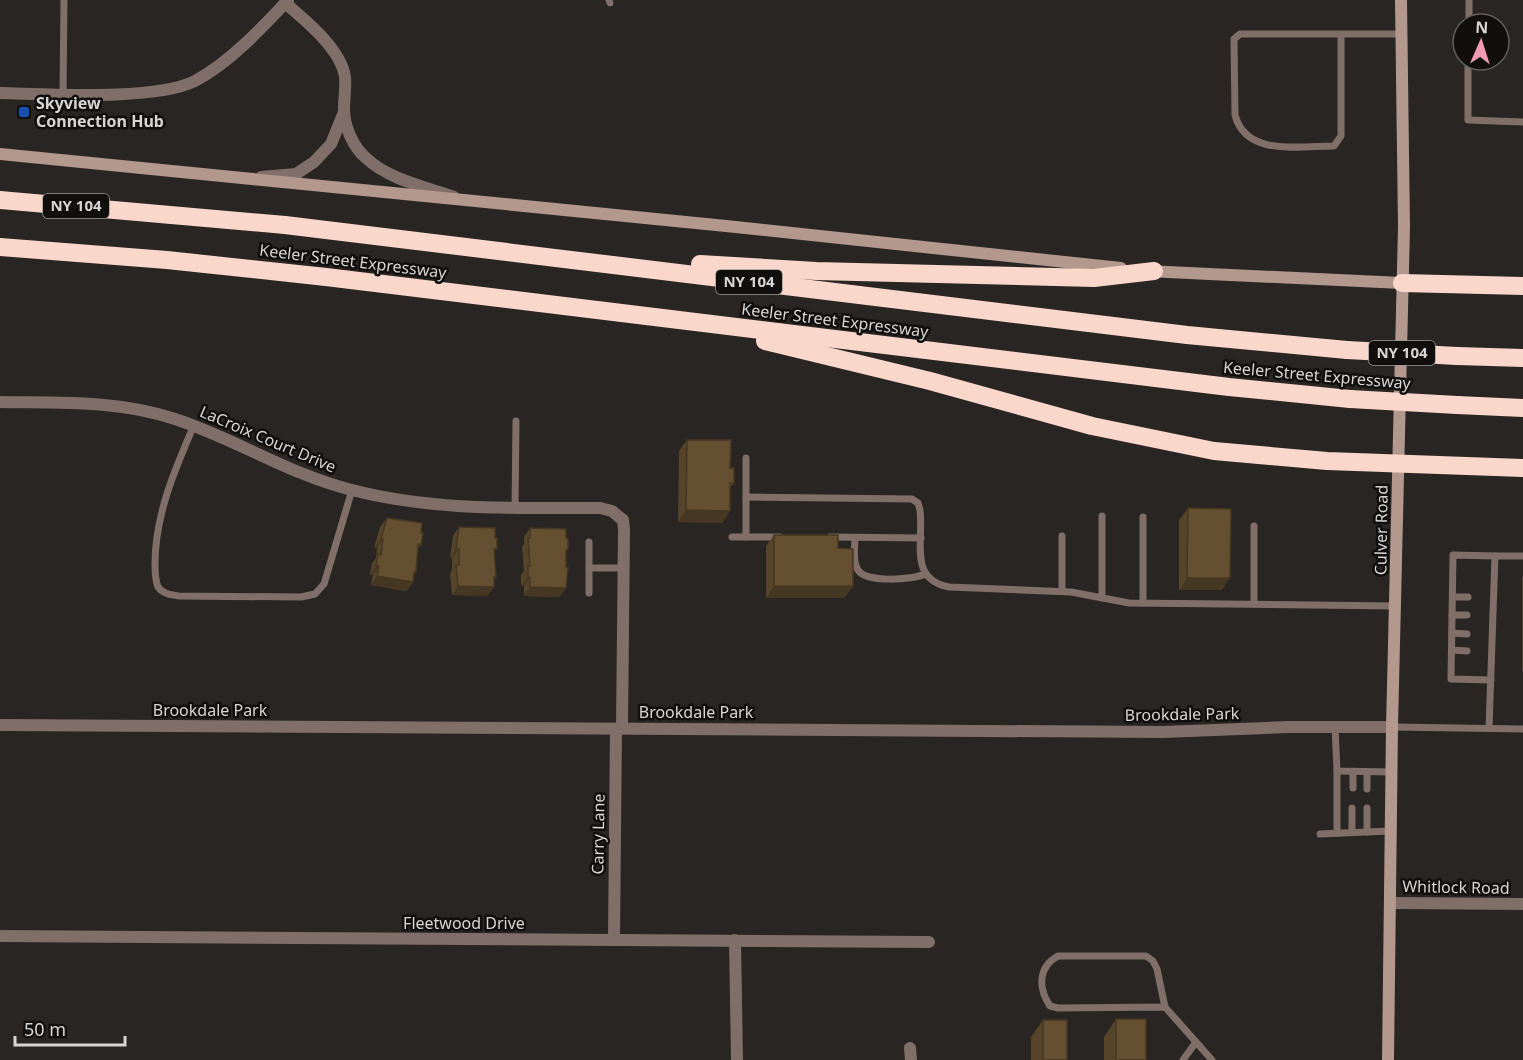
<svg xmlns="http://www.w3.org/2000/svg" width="1523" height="1060" font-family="'Noto Sans',sans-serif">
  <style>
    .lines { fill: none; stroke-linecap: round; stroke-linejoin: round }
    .lane { stroke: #806f68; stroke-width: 7 }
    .street { stroke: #806f68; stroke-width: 12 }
    .secondary { stroke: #b3988e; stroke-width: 12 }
    .highway { stroke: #fad7cb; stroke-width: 18 }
    .highway-bridge { stroke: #fad7cb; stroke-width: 18 }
    .wall { fill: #56442a }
    .shaded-wall { fill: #463722 }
    .building { fill: #644f31; stroke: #463722; stroke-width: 1.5 }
    .transit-dot { fill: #1a4fb4; stroke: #100f0d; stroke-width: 2 }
    .labels { text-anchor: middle; stroke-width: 5; stroke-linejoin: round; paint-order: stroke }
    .shield { fill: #100f0d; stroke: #9c9a98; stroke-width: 1.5 }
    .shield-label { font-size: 15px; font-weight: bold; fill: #d8d6d4 }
    .poi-label { font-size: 16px; font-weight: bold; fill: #d8d6d4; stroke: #100f0d; text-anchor: start }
    .street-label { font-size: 16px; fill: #d8d6d4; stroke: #100f0d }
  </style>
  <rect width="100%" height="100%" fill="#282522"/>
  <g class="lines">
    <g class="lane">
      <path d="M609,0L610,3"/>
      <path d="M1469,24V0"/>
      <path d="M1341,34V136L1334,146C1300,146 1246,157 1235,115L1234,39L1240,34H1401"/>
      <path d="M1468,60V120L1523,122"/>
      <path d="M63,94L64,0"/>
      <path d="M194,425C175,469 155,515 155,564C155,571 155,580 158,587C163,594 171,595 179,596L301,597L315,594L324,584L352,490"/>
      <path d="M746,458V537"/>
      <path d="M746,497L912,499L918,503L920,510C924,541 908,579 949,587L1071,592L1129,603L1396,606"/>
      <path d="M515,508L516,421"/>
      <path d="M1102,516V598"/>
      <path d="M1143,517V603"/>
      <path d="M732,537H780"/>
      <path d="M830,537L921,538"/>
      <path d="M855,538C855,547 852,562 858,570C865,583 913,580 925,574"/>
      <path d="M589,568H624"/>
      <path d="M1062,591V536"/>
      <path d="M589,593V542"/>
      <path d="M1453,597H1468"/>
      <path d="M1254,604V526"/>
      <path d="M1452,615H1467"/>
      <path d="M1452,633L1467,634"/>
      <path d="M1452,650L1467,651"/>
      <path d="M1491,680L1451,679L1453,555L1495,556"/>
      <path d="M1335,727L1337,771L1391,772"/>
      <path d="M1392,727L1523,729"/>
      <path d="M1489,728L1495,556H1523"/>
      <path d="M1337,771V833"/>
      <path d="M1353,788V772"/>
      <path d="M1367,789V772"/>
      <path d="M1352,832V808"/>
      <path d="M1367,832V808"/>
      <path d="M1320,834L1390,831"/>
      <path d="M1165,1007L1058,1008L1050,1006C1038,988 1038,967 1058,956H1146L1153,961L1157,969L1165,1007L1212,1060"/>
      <path d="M1183,1060L1196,1042"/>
    </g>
    <g class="street">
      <path d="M285,3C305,20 341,49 345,77C346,87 344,99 344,109C344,126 353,147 366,158C388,179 425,187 454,197"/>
      <path d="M0,93C48,94 155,101 195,81C229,63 262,28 288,0"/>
      <path d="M261,177L296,174L314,162L331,144L344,112"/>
      <path d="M0,402C60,403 118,400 175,419C236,439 288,474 352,490C433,511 517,508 600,508L612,511L623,520L624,530L622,728"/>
      <path d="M0,725L1163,732L1288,727H1392"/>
      <path d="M1390,903L1523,904"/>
      <path d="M0,936L929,942"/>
      <path d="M614,940L616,729"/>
      <path d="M735,940L737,1060"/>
      <path d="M910,1048L911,1060"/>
    </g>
    <g class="secondary">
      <path d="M0,154L726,226L1121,268"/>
      <path d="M1147,271L1402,283"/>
      <path d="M1388,1060L1392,727L1404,227L1401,0"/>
    </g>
    <g class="highway">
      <path d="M0,200L285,225L1187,335L1347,350"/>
      <path d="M0,247L167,260L326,277L1229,387L1350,399"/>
      <path d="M700,264L816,271L1094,278L1154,271"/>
      <path d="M1402,283L1523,286"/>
      <path d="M765,341L930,381L1092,426L1214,451L1327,461L1523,468"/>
      <path d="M1457,356L1523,358"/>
      <path d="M1457,405L1523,408"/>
    </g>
    <g class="highway-bridge">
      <path d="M1347,350L1457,356"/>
      <path d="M1350,399L1457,405"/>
    </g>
  </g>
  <g class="wall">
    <path d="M687,440L730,468L734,483L730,488V511L722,523L678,522L679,451Z"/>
    <path d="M1188,508L1222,590H1179V520Z"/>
    <path d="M387,518L421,533V545L418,548L413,582L406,591L371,585L373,575H370L372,563L376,558L377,548H374L380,527Z"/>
    <path d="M459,527L494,552L496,577L494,580V587L487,596L452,595L450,574L452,570V558H450L453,536Z"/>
    <path d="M530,528L566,553V588L559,597L524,596V586H521V575L524,571L522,547L524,544V537Z"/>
    <path d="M774,535L838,548L853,586L844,598H766V546Z"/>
    <path d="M1523,576V672L1522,671V577Z"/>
    <path d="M1116,1019L1146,1060H1104V1037Z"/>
    <path d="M1043,1020L1067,1060H1031V1037Z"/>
  </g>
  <g class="shaded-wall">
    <path d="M686,510L730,511L722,523L678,522Z"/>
    <path d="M381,539H383L377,548H374Z"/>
    <path d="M456,549H459L452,558H450Z"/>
    <path d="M376,566H379L373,575H370Z"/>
    <path d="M414,572H416L410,581L413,582L406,591L371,585L377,576Z"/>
    <path d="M528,577L530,578L524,586H521Z"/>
    <path d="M1187,578H1230L1222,590H1179Z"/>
    <path d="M458,586L494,587L487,596L452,595Z"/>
    <path d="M774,586H853L844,598H766Z"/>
    <path d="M530,587L566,588L559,597L524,596Z"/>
  </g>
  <g class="building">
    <path d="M687,440H731L730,468H734V483H730V511L686,510Z"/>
    <path d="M1188,508L1231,509L1230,578H1187Z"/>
    <path d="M387,518L422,523L421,533H423L421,545L418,544L416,572H414L413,582L377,576L379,566H376L378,554L381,555L383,539H381Z"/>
    <path d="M459,527L495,528V538H497V549H494L496,577H494V587L458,586L456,565H459V549H456Z"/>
    <path d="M530,528L566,529V538H568V550H566V567H568L566,588L530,587V578L528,577V566H530L528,538H530Z"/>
    <path d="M774,535H838V548L853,549V586H774Z"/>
    <rect x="1116" y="1019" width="30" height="41"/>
    <rect x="1043" y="1020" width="24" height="40"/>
  </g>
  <rect class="transit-dot" x="18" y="106" width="12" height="12" rx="3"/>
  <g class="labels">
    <g class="shield">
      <rect x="43" y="194" width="66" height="24" rx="4.5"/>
      <rect x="716" y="270" width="66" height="24" rx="4.5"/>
      <rect x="1369" y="341" width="66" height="24" rx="4.5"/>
    </g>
    <g class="shield-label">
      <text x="76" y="211">NY 104</text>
      <text x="749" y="287">NY 104</text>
      <text x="1402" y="358">NY 104</text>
    </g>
    <g class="poi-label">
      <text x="36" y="109">Skyview<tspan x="36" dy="18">Connection Hub</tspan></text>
    </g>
    <g class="street-label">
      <text transform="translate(353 261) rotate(7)" y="6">Keeler Street Expressway</text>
      <text transform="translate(835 320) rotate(7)" y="6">Keeler Street Expressway</text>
      <text transform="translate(1317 375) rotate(5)" y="6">Keeler Street Expressway</text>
      <text transform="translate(268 439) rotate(23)" y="6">LaCroix Court Drive</text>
      <text transform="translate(1381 530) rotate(-89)" y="6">Culver Road</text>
      <text x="210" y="716">Brookdale Park</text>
      <text x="696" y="718">Brookdale Park</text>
      <text transform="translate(1182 714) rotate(-1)" y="6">Brookdale Park</text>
      <text transform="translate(598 834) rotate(-89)" y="6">Carry Lane</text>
      <text transform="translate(1456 887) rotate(1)" y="6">Whitlock Road</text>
      <text x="464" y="929">Fleetwood Drive</text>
    </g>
  </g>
  <g transform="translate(1481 42) rotate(3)"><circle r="28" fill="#100f0d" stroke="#605f5d" stroke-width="1.5"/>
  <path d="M0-4.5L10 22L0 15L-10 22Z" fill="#f19ab4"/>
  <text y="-9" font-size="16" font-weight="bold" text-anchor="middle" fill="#d8d6d4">N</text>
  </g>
  <path d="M15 1036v9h110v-9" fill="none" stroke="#d8d6d4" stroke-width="3"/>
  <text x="24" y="1036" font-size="18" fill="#d8d6d4" stroke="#100f0d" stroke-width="4.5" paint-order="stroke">50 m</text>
</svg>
